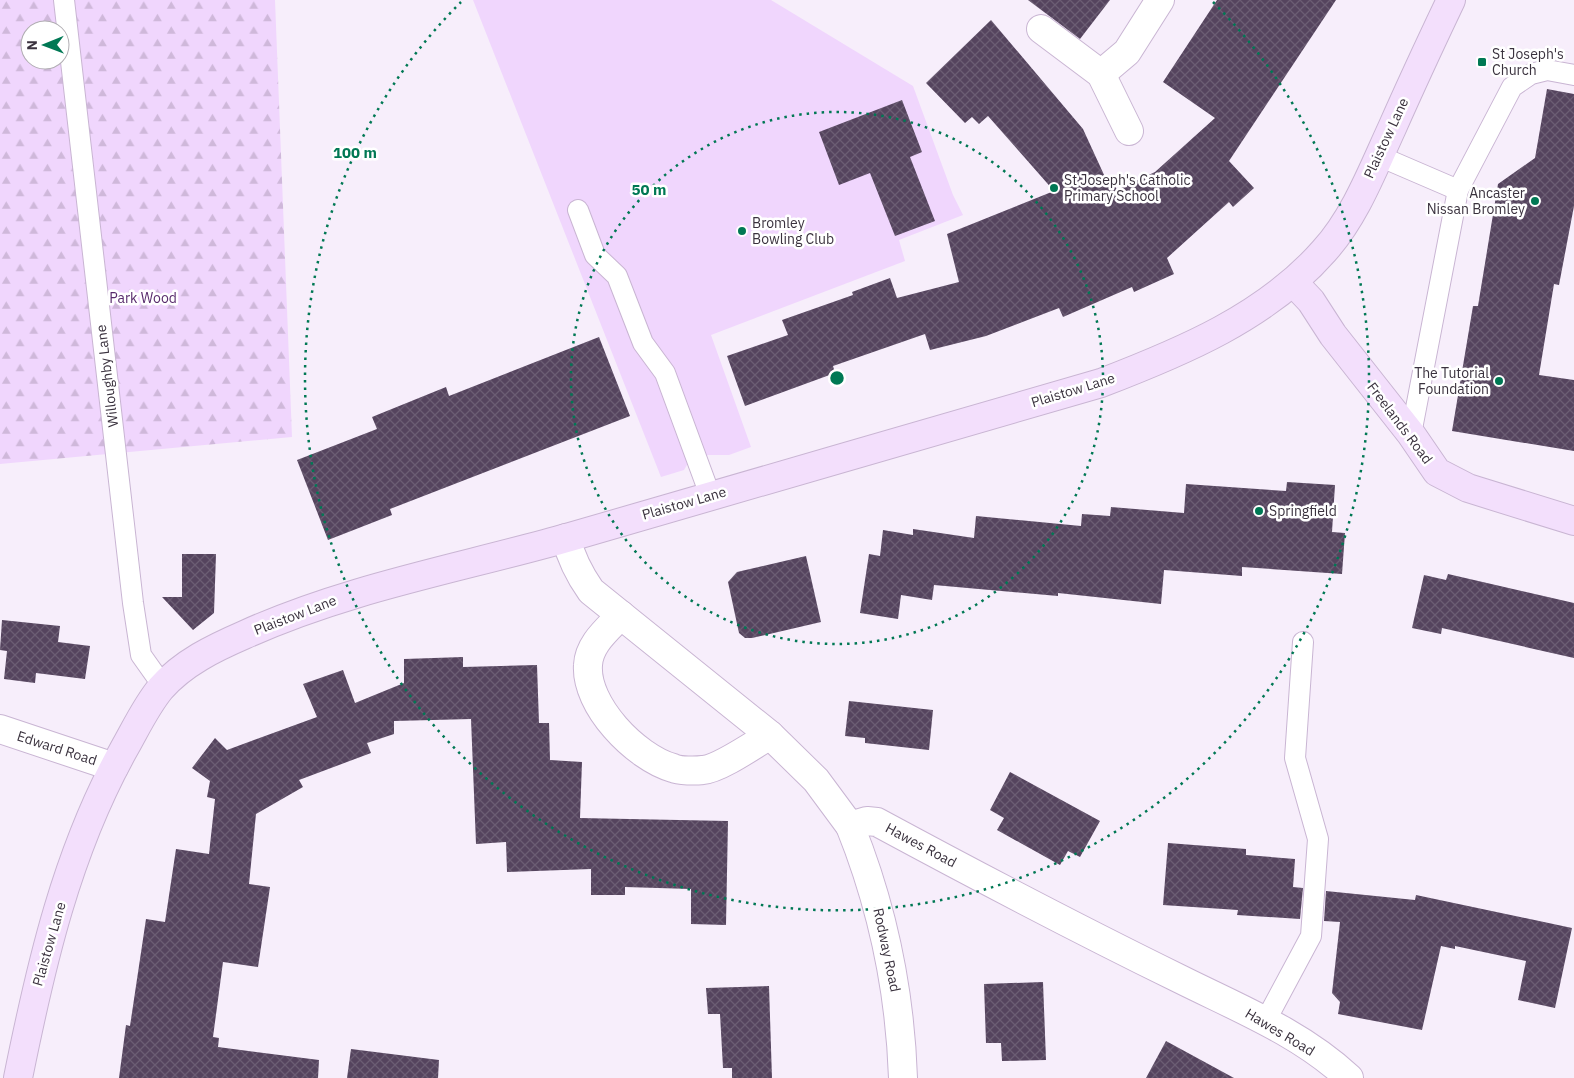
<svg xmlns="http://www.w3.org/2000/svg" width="1574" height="1078" font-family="'IBM Plex Sans',sans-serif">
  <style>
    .forest { fill: url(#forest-firs); fill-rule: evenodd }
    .pitch { fill: #f0d6fd }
    .building { fill: url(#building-cross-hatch) }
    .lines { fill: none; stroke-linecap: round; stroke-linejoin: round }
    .lane-casing { stroke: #c9b5d3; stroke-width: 22 }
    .street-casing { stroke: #c9b5d3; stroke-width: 30 }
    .secondary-casing { stroke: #c9b5d3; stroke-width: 30 }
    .lane { stroke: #fff; stroke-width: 20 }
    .street { stroke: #fff; stroke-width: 28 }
    .secondary { stroke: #f3dffc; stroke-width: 28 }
    .ring { fill: none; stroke: #007854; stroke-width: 2.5; stroke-dasharray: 2.5 5 }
    .poi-dot { fill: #007854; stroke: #fff; stroke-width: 2 }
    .labels { text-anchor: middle; stroke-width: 5; stroke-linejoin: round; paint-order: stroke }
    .poi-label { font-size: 14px; fill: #3a323e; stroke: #fff; text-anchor: start }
    .street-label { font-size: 14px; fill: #3a323e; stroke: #fff }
    .park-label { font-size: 14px; fill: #582b6c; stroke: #fff }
    .centre { fill: #007854; stroke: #fff; stroke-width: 2.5 }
    .ring-label { font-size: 15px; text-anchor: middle; font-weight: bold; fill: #007854; stroke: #fff; stroke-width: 5; stroke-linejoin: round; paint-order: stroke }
  </style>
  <defs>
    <pattern id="forest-firs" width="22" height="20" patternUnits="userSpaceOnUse" patternTransform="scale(1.25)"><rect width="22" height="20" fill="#f0d6fd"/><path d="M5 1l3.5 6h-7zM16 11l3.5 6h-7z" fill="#cfb8da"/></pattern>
    <pattern id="building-cross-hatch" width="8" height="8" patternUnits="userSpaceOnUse" patternTransform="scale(1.25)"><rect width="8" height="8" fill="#55445e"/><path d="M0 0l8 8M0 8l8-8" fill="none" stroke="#6b5d73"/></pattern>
  </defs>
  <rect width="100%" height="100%" fill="#f7eefb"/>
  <path class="forest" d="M0,0H275L292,437L0,464ZM30,30H60V60H30Z"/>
  <path class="pitch" d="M473,0H771L913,86L953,195L963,215L899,240L905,261L711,335L751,447L729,455H708L688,463L684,470L661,477Z"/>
  <g class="building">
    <path d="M1028,0H1110L1080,39Z"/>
    <path d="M1217,0H1336L1229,161L1254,188L1233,207L1229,202L1167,258L1174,274L1134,292L1132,287L1063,317L1059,308L986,336L930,350L925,334L833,366L835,373L745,406L727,356L788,335L782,320L853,295L852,292L890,278L897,298L959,282L947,234L1054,191L988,116L979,124L972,117L965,123L926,83L991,20L1083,129L1105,177L1110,175L1117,190L1155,172L1215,118L1163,82Z"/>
    <path d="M1547,89L1574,94V206L1559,285L1554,284L1539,375L1574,380V451L1452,431L1473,306H1478L1498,184L1535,158Z"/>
    <path d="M902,100L922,152L910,157L935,221L895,236L870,173L839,185L819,132Z"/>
    <path d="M599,337L630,416L390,509L392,515L328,540L297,460L377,429L372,417L446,387L449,396Z"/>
    <path d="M1287,482L1335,485L1332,532L1345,533L1342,574L1242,567V576L1164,570L1161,604L1058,593V596L934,585L932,600L901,595L898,619L860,613L869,554L880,556L883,530L913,535V529L974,538L976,516L1081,526L1082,514L1110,516L1111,507L1184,513L1186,484L1286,491Z"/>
    <path d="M182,554H216L214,613L193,630L162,597H182Z"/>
    <path d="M806,556L821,622L752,638H745L739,633L728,582L737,572Z"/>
    <path d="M1448,574L1574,603V658L1442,628L1441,634L1412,628L1424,575L1446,580Z"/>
    <path d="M2,620L60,626L58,642L90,646L85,679L36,673L35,683L4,679L7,651L0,650Z"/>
    <path d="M463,657V667L537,665L539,723H549L550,760L582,762L580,818L728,821L726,925L691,924V889L625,887V895H591V869L507,872L506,842L476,844L471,719L394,721V734L367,743L371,753L299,780L303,787L256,814L249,884L270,887L258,967L223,962L213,1037L219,1038L218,1047L319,1060L318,1078H119L126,1025L130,1026L146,919L165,922L176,849L209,854L215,799L207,797L210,781L192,768L215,738L227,750L317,717L303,684L343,670L355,703L404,683V659Z"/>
    <path d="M849,701L933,710L929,750L865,743V738L845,736Z"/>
    <path d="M1010,772L1100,821L1080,857L1068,851L1060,865L997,830L1004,818L990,810Z"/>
    <path d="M1168,843L1246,849V855L1295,859L1293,887L1303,888L1300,919L1237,915L1238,910L1163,905Z"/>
    <path d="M1326,891L1415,900L1416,895L1572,928L1555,1008L1518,1000L1526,961L1455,946V949L1441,946L1422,1030L1338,1014L1340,1002L1332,993L1340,922L1324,921Z"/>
    <path d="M1043,982L1046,1060L1002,1061L1001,1043H986L984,984Z"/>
    <path d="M769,986L772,1078H732V1068H723L720,1014H708L706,988Z"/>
    <path d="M1166,1041L1234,1078H1146Z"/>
    <path d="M351,1049L439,1060L438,1078H347Z"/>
  </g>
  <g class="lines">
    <g class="lane-casing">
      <g id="lane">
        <path d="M64,0L133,603L141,655L163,686"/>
        <path d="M1379,156L1458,190"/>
        <path d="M578,210L595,255L617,276L643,343L665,373L710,495"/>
        <path d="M1411,434L1458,190L1512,87L1531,74L1547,70L1574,75"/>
        <path d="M1266,1020L1311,936L1318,839L1295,758L1303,642"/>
      </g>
    </g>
    <g class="street-casing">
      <g id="street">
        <path d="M1041,29L1101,74L1129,131"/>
        <path d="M1101,74L1127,52L1160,0"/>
        <path d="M566,538C571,558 579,574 591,591L770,735L816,780L850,826L867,821L877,822C977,876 1078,929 1180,979C1238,1008 1301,1033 1349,1078"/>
        <path d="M621,615C607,630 589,644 588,665C585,705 635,757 673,768C680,771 695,771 703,770C719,769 755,744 770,735"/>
        <path d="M0,729L114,767"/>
        <path d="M850,826C883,908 900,989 903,1078"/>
      </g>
    </g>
    <g class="secondary-casing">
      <g id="secondary">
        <path d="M1293,282L1311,301L1333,335L1411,434L1437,472L1468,488L1574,521"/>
        <path d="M18,1078C41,964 67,851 124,749C136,728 146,706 161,688C183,663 214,648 244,635C347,588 461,568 570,537C747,486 924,434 1101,383C1182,352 1266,317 1324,251C1355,217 1373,169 1392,128C1411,85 1431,42 1451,0"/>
      </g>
    </g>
    <use href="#lane" class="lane"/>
    <use href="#street" class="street"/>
    <use href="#secondary" class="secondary"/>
  </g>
  <g class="ring">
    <circle cx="837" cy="378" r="266"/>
    <path d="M1213 2A532 532 0 1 1 461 2"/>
  </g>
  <g class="poi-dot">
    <rect x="1477" y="57" width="10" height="10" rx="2.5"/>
    <circle cx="1054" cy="188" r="5"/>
    <circle cx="1535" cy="201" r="5"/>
    <circle cx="742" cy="231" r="5"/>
    <circle cx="1499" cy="381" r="5"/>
    <circle cx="1259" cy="511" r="5"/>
  </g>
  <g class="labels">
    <g class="poi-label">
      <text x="1492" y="59">St Joseph's<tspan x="1492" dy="16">Church</tspan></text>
      <text x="1064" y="185">St Joseph's Catholic<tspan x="1064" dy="16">Primary School</tspan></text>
      <text x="1525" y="198" text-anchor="end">Ancaster<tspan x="1525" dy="16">Nissan Bromley</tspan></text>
      <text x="752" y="228">Bromley<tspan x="752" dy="16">Bowling Club</tspan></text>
      <text x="1489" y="378" text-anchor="end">The Tutorial<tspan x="1489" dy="16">Foundation</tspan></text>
      <text x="1269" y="516">Springfield</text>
    </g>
    <g class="street-label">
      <text transform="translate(1386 138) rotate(-65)" y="5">Plaistow Lane</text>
      <text transform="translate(107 376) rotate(-97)" y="5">Willoughby Lane</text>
      <text transform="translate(1073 390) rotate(-17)" y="5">Plaistow Lane</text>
      <text transform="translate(1400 423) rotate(53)" y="5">Freelands Road</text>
      <text transform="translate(684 503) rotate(-16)" y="5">Plaistow Lane</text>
      <text transform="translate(295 615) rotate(-21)" y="5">Plaistow Lane</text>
      <text transform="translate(57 748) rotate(18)" y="5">Edward Road</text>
      <text transform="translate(921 845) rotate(28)" y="5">Hawes Road</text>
      <text transform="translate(49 944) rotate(-74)" y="5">Plaistow Lane</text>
      <text transform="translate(887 950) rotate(78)" y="5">Rodway Road</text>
      <text transform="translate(1280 1032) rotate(31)" y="5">Hawes Road</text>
    </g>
    <g class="park-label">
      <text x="143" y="303">Park Wood</text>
    </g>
  </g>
  <circle cx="837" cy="378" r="8" class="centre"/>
  <g class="ring-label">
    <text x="355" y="158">100 m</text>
    <text x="649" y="195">50 m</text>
  </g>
  <g transform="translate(45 45) rotate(269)"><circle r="24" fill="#ffffff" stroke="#b0adb2"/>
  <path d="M0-4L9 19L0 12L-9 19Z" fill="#007854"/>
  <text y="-8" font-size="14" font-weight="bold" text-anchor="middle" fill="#3a323e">N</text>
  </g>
</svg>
